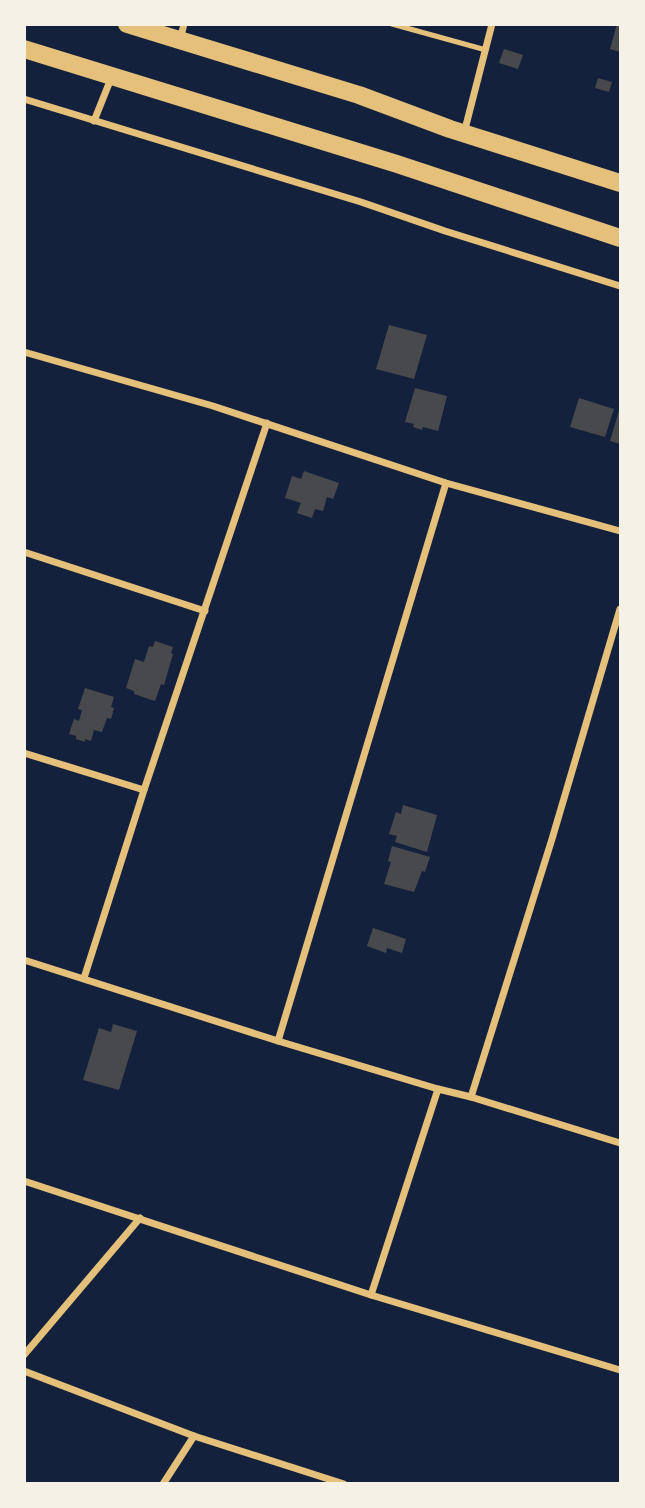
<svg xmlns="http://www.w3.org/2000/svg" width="645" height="1508" font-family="Helvetica,sans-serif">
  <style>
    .building { fill: #48494c }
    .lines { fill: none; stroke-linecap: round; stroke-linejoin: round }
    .service { stroke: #e5c07b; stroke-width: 5 }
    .minor { stroke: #e5c07b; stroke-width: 7 }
    .primary { stroke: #e5c07b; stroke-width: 18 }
  </style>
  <rect width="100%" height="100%" fill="#14213d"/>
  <g class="building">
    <path d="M617,24H620V52L610,49Z"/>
    <path d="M504,49L523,55L518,69L499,63Z"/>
    <path d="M598,78L612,82L609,92L595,88Z"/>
    <path d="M389,325L427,335L414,379L376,369Z"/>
    <path d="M415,388L447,396L438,431L423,427L422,430L413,427L414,424L405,422Z"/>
    <path d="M579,398L614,409L605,437L570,427Z"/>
    <path d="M620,407V444L610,441Z"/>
    <path d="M304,471L339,483L333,499L327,497L323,511L315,509L312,518L297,513L301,503L285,498L292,476L301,479Z"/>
    <path d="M155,641L173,647L171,653L173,654L164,685L161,684L155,701L134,694V691L126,688L135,659L144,662L149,646L153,647Z"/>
    <path d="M85,688L114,697L111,707L114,708L111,719L107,718L102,732L94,730L91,741L85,739V742L76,739V736L69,734L74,719L79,721L82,710L78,709Z"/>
    <path d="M403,805L437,815L427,852L395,842L397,836L389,834L396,812L401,814Z"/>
    <path d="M392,846L430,857L425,872L422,871L414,892L384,884L391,862L388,861Z"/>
    <path d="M373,928L406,939L402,953L387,948L386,953L367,946Z"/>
    <path d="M113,1024L137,1031L119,1090L83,1080L99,1028L111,1032Z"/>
  </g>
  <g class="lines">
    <path class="service" d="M392,24L486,50"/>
    <g class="minor">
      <path d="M180,40L184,24"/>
      <path d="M24,99L361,202L445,231L620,286"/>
      <path d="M94,121L112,76"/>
      <path d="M464,133L492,24"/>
      <path d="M24,352L213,406L446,483L620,531"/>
      <path d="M24,552L205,611"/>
      <path d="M24,753L144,790"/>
      <path d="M24,960L278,1041L438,1089L471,1097L620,1143"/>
      <path d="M84,978L144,790L267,423"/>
      <path d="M278,1041L446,483"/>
      <path d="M471,1097L552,839L620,609"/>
      <path d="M24,1181L371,1295L620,1370"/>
      <path d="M371,1295L438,1089"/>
      <path d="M24,1355L140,1218"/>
      <path d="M24,1371L194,1436L344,1484"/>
      <path d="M163,1484L194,1436"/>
    </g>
    <g class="primary">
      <path d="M127,24L359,95L450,129L620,183"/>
      <path d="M24,49L397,164L620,238"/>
    </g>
  </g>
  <rect width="645" height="1508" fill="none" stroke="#f6f1e7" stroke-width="52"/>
</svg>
